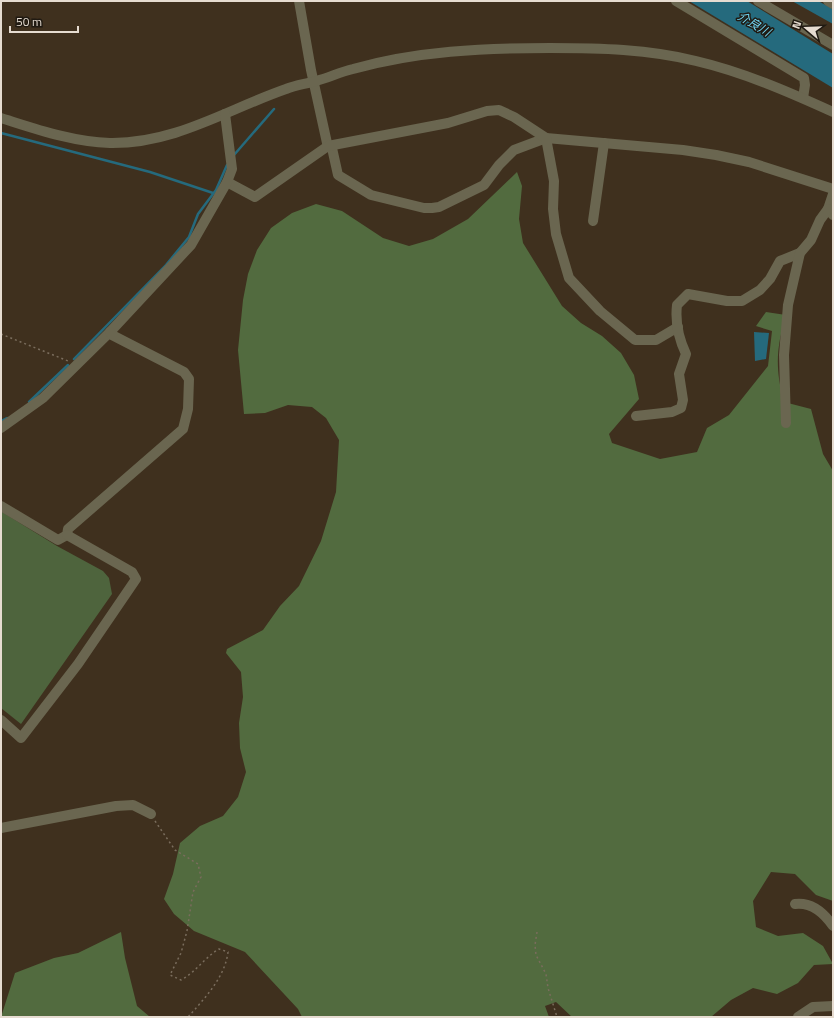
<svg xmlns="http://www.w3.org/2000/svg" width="834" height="1018" font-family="'Titillium Web','Noto Sans JP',sans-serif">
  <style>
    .green { fill: #4e643d }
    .forest { fill: #526b3f }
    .water { fill: #256a7d }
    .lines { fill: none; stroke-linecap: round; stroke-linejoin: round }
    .stream { stroke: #256a7d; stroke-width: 2.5 }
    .path { stroke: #7a6d5d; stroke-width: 1.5; stroke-dasharray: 2 3; stroke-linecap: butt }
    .minor { stroke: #6a6650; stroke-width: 10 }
    .labels { text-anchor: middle; stroke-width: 3; stroke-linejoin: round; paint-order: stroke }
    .water-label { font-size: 12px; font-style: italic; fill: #71d6f4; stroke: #201a12 }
  </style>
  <rect width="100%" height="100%" fill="#3f301e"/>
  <path class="green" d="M2,512L57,546L103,571L109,578L112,594L21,724L1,708Z"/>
  <g class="forest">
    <path d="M517,172L522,186L519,219L523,243L562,306L581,323L602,336L621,353L634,375L639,399L609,434L612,443L660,459L697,452L707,428L729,415L768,366L772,331L756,326L766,312L786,315C776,349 775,368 784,402L811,409L823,454L833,471V901L816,895L795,874L771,872L753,901L756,927L778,936L803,933L823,946L833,964L814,965L798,983L777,994L753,988L731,1000L711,1017H572L556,1002L545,1006L549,1017H302L298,1009L245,952L194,931L174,914L164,899L173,874L180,843L200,826L223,816L238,797L246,772L240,748L239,723L243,697L241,672L226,653L227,649L263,630L280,606L299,586L321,541L336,492L339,440L326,418L312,407L288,405L265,413L244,414L238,350L243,300L248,274L257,250L271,228L292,213L316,204L342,211L383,238L409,246L433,239L468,219Z"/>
    <path d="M121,932L125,958L137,1006L150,1017H1L15,973L54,958L78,953Z"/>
  </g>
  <g class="water">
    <path d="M689,1H747L833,54V88Z"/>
    <path d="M792,1H818L833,9V24Z"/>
    <path d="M754,332L769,333L766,359L755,361Z"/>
  </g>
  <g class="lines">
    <g class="stream">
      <path d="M1,133L150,172L213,193"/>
      <path d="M234,155L274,109"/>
      <path d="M74,359L166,265L189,237L198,214L216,190L227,165"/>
      <path d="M29,402L68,365"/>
      <path d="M1,421L7,418"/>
    </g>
    <g class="path">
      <path d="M1,334L68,361"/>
      <path d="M155,821L175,850L198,864L201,877L193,892L187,931L181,953L170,975L181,980C196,972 204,958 219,949L228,952C225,977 205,998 188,1017"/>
      <path d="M537,932L535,945L536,955L546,974L548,988L557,1017"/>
    </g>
    <g class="minor">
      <path d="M299,1L311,70L327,143L332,148L338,175L371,195L424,208H432L439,207L484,185L499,165L514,150L546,138L683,150L716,155L749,162L833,189"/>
      <path d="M676,1L804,78L805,85L803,98"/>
      <path d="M758,1L833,45"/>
      <path d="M828,1L833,4"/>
      <path d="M1,118C36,129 73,142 110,143C175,144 228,109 286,89C296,85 306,84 316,81C328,78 340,72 353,69C417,51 483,48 550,48C599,48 648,49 696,61C743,72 789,92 833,112"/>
      <path d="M227,182L255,197L328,146L448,123L487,111L499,110L514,117L546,138L554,181L553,209L556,234L569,278L600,311L635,340H656L678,327"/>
      <path d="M833,194L828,209L833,215"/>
      <path d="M593,221L604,143"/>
      <path d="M636,416L672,412L681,408L683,400L679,374L686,354C679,339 675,322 677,305L688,294L727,301H742L760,290L770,279L780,261L800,253"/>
      <path d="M786,423L784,355L788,305L800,253L811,240L820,220L828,209"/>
      <path d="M1,428L43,398L110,332L191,245L227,182L232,169L225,114"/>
      <path d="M1,506L58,540L67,535L68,529L183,429L188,409L189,379L184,372L112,335L110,332"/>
      <path d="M1,720L21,738L78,664L136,579L132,572L67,535"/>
      <path d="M1,828L116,806L133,805L151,814"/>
      <path d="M795,904C811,902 824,913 833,926"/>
      <path d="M798,1017L813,1007L833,1006"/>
    </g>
  </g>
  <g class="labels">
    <g class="water-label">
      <text transform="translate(754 24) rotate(31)" y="4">介良川</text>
    </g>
  </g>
  <rect width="834" height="1018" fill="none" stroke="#e6dcd1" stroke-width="4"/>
  <g transform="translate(806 28) rotate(289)" stroke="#201a12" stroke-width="3" paint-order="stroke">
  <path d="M0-3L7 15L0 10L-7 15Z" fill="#e6dcd1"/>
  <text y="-6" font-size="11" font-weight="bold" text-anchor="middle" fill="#e6dcd1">N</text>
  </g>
  <path d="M10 26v6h68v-6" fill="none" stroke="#e6dcd1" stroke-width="2"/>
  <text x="16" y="26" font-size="12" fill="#e6dcd1" stroke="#201a12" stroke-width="3" paint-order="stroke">50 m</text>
</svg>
